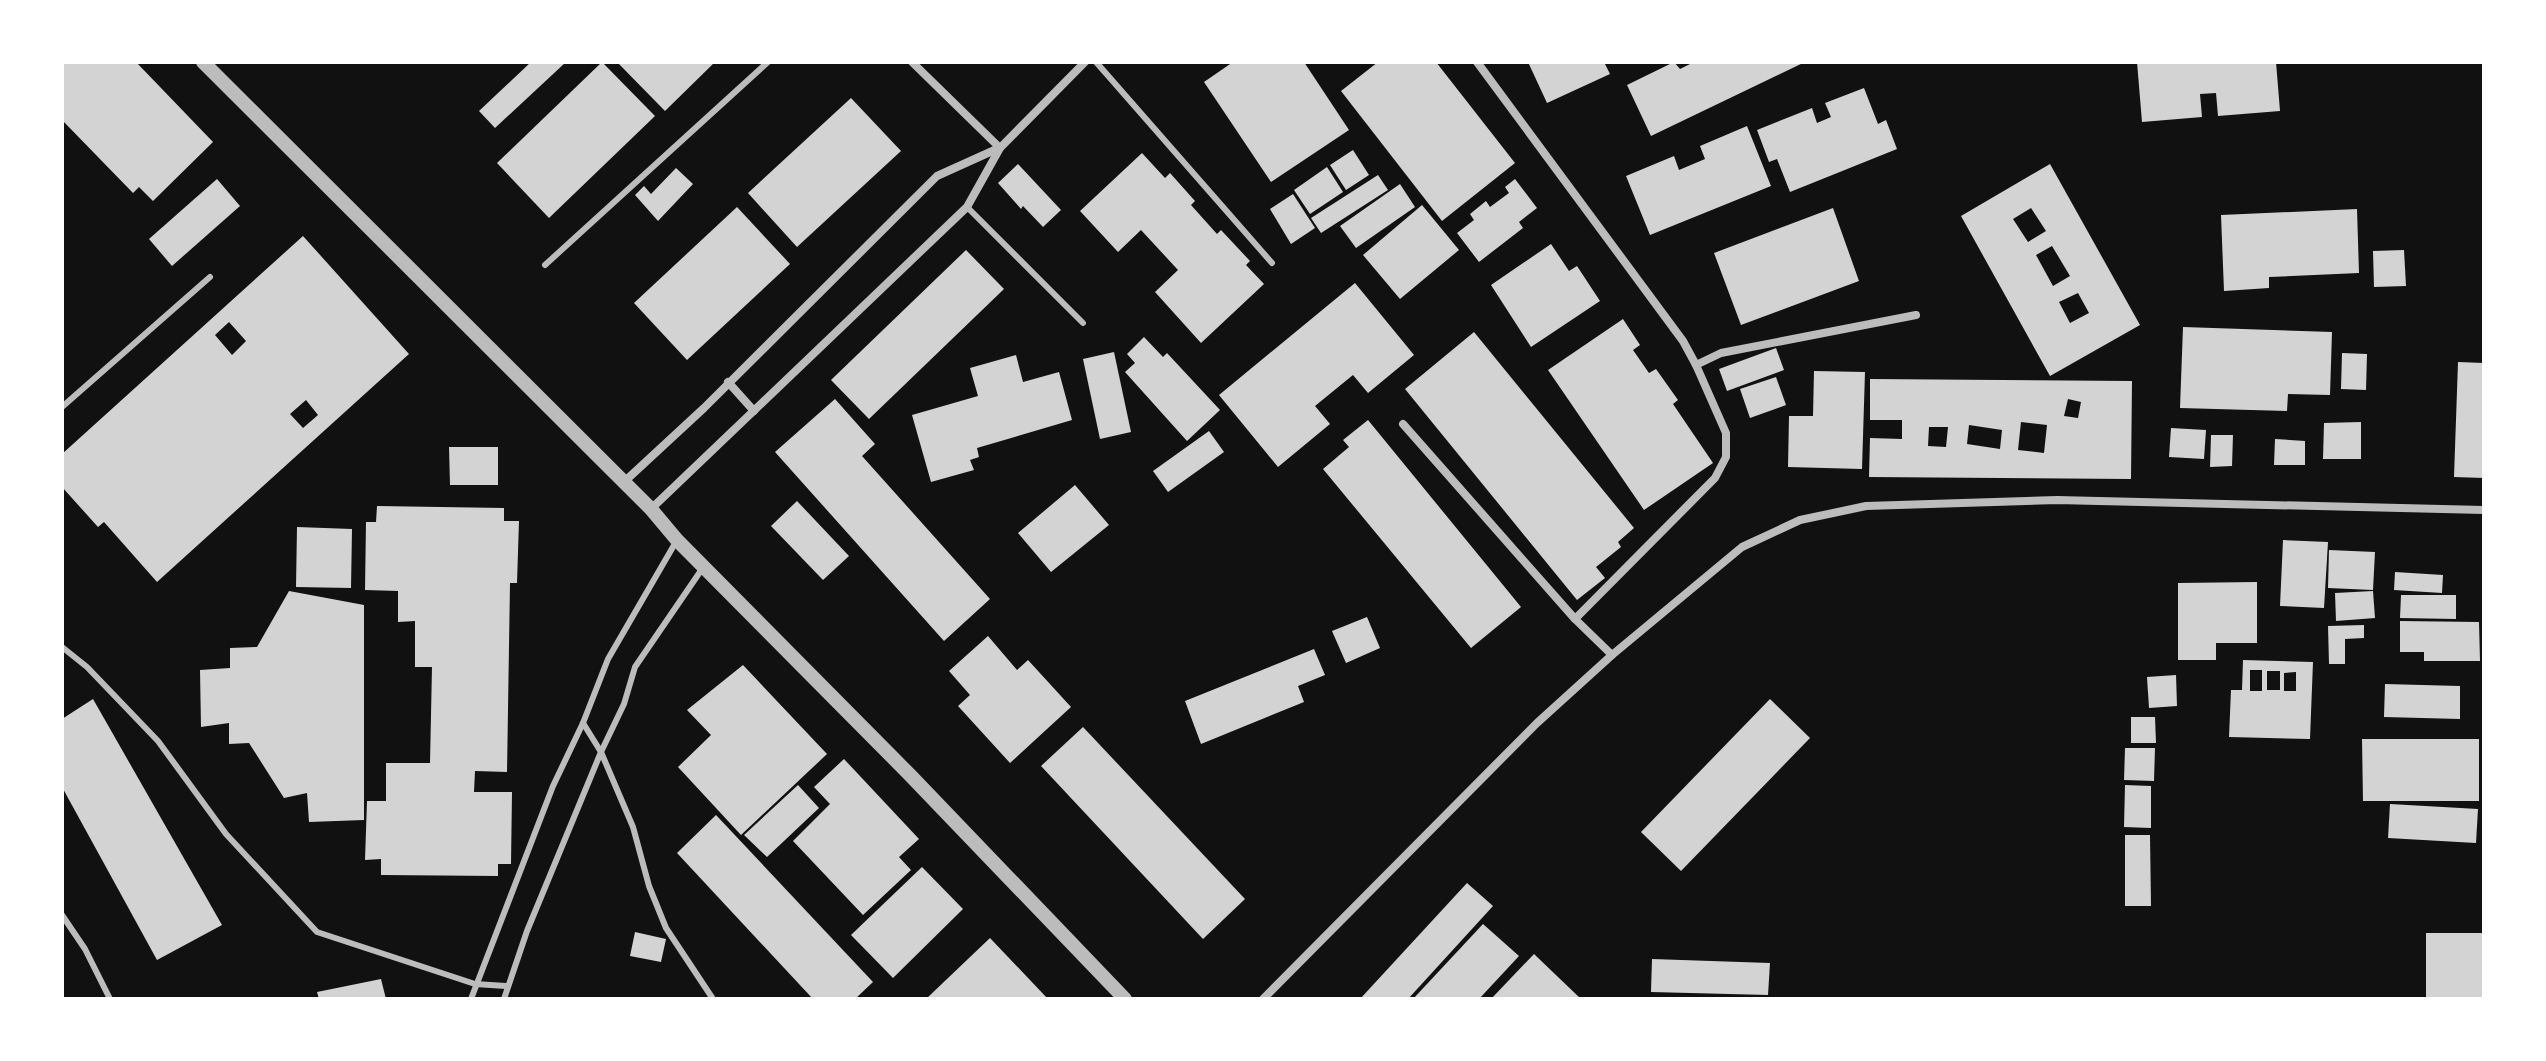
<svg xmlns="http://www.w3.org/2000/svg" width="2546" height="1061" font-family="'Space Grotesk',sans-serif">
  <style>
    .building { fill: #d3d3d3; fill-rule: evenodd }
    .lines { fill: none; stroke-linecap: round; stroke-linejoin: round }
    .service { stroke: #bcbcbc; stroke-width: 6 }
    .minor { stroke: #bcbcbc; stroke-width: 8 }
    .tertiary { stroke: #bcbcbc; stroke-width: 14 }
  </style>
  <rect width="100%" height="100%" fill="#111"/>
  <g class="building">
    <path d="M62,62H136L213,142L153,201L139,187L133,193L62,120Z"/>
    <path d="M531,62H566L495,128L479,111Z"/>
    <path d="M602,62L655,116L549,218L497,163Z"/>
    <path d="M617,62H715L665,111Z"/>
    <path d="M1233,62H1304L1349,130L1271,182L1204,82Z"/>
    <path d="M1378,62H1436L1515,163L1442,221L1341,91Z"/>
    <path d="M1528,62H1604L1610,74L1547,103Z"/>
    <path d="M1674,62L1680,69L1694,62H1805L1651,136L1627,85Z"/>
    <path d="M2137,62H2276L2280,111L2218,116L2216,93L2200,94L2202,117L2142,122Z"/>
    <path d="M1864,88L1878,124L1886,120L1897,149L1790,192L1777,159L1769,162L1757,130L1812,108L1817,123L1831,117L1825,103Z"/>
    <path d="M851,98L901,151L797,247L748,193Z"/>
    <path d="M1747,126L1771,186L1650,235L1626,176L1674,156L1679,170L1705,159L1700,146Z"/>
    <path d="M1353,150L1369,175L1346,190L1330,165Z"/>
    <path d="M1142,153L1165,178L1170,173L1195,201L1191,205L1217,234L1221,230L1250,261L1246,265L1264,284L1201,343L1155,292L1178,270L1141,230L1118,252L1080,211Z"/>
    <path d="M1018,164L1061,210L1043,227L1023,206L1021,209L998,183Z"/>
    <path d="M2050,164L2140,325L2050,376L1961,216ZM2031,208L2046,231L2028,242L2013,219ZM2052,246L2070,276L2053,286L2036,255ZM2078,293L2089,313L2070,323L2059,302Z"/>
    <path d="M1327,167L1343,192L1310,214L1294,190Z"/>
    <path d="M676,168L693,184L658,221L635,195L644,186L651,194Z"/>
    <path d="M1378,175L1388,190L1321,233L1311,218Z"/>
    <path d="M217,179L240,206L172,266L149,239Z"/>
    <path d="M1515,179L1537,208L1519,222L1523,228L1479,262L1457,233L1474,220L1470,214L1486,201L1490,207L1509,193L1505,187Z"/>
    <path d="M1400,184L1415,207L1356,248L1340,226Z"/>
    <path d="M1293,194L1315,228L1291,244L1270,209Z"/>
    <path d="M1422,205L1459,250L1400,299L1363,255Z"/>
    <path d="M737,207L790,264L687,360L634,303Z"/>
    <path d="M1833,208L1859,281L1741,325L1714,253Z"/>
    <path d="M2357,209L2359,273L2269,277V288L2224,291L2221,215Z"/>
    <path d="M303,236L409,354L157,582L104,522L98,527L62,487V454ZM229,322L246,341L232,355L215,335ZM306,400L318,415L303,428L290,414Z"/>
    <path d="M1551,244L1569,271L1577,266L1600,301L1531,347L1491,285Z"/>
    <path d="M966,250L1004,289L869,419L831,380Z"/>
    <path d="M2404,250L2406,286L2374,287L2373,251Z"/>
    <path d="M1355,283L1414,355L1368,393L1353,375L1315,406L1330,424L1278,467L1219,395Z"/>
    <path d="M1623,319L1640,345L1633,350L1649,373L1656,369L1678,400L1673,404L1713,463L1644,510L1548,370Z"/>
    <path d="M2183,327L2332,332L2330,395L2288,394L2287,411L2180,408Z"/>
    <path d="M1474,332L1634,528L1618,542L1621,547L1596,567L1605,578L1577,600L1405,389Z"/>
    <path d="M1144,337L1163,357L1167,353L1220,410L1187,441L1125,372L1135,363L1127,354Z"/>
    <path d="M1776,348L1784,370L1727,391L1719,369Z"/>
    <path d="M1114,352L1131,432L1100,439L1083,359Z"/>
    <path d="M2342,353L2367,354L2366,390L2341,389Z"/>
    <path d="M1016,355L1023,382L1059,372L1072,420L977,448L979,457L970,460L974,470L931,482L912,415L978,396L970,368Z"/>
    <path d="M2458,362L2484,363V478L2454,477Z"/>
    <path d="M1814,371L1865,372L1862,469L1788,467L1789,416H1813Z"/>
    <path d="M1776,377L1786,405L1750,418L1740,389Z"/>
    <path d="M1870,379L2132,381L2131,479L1869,477L1870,438L1902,439V420H1870ZM2068,399L2081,402L2078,418L2064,416ZM2021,422L2047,425L2044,453L2018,450ZM1969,425L2002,430L2000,449L1967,444ZM1929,427H1948L1946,447L1928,446Z"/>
    <path d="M835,399L875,444L862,456L990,599L944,641L775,452Z"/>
    <path d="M1368,420L1521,607L1471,648L1323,469L1349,447L1343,440Z"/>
    <path d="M2361,422V459H2323L2324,423Z"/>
    <path d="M2171,428L2206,430L2204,459L2169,457Z"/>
    <path d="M1209,431L1224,452L1168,492L1153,471Z"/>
    <path d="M2211,435H2233L2232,466L2210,467Z"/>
    <path d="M2275,439L2305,441V465H2274Z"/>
    <path d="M449,447H498V485H450Z"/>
    <path d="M1075,485L1109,525L1051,572L1018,533Z"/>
    <path d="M797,501L849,556L823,580L771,526Z"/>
    <path d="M377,506L504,508V521H519L517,583H510L507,772L475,771L474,792H512L511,864H498V876L381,875V859L365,860L367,801H386V763H430L432,667H415V621L398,622V591L365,590L366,522H376Z"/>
    <path d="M297,527L352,529L351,588L296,587Z"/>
    <path d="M2283,540L2328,542L2324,608L2280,606Z"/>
    <path d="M2329,550L2375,552L2373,590L2328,588Z"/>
    <path d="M2395,572L2443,575L2442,593L2394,590Z"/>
    <path d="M2257,582V643H2216V660H2178V583Z"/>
    <path d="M289,591L364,605V820L309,822L307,793L284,798L249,743L229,744V723L201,727L200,670L230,668V648L257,647Z"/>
    <path d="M2373,591L2375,618L2336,621L2335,593Z"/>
    <path d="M2401,595H2456V619L2400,618Z"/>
    <path d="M1367,617L1380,648L1346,663L1332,631Z"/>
    <path d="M2400,621L2479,622L2480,661H2424V652H2400Z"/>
    <path d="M2364,625V638L2345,639V664H2329L2328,626Z"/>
    <path d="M988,636L1017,670L1028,660L1071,707L1010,763L958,706L970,695L949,671Z"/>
    <path d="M1314,649L1325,675L1298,686L1304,702L1201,744L1185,701Z"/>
    <path d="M2243,660L2313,662L2310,739L2229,737L2231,690H2242ZM2250,670H2262V691H2250ZM2267,671H2280V690H2267ZM2296,672V691H2284V673Z"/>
    <path d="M743,665L827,754L741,835L678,767L711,735L687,710Z"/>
    <path d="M2176,675L2177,706L2149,708L2147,677Z"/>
    <path d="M2385,684L2460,686V719L2384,717Z"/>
    <path d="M93,699L222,925L157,960L62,787V719Z"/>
    <path d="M1770,699L1810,738L1681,871L1641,832Z"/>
    <path d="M2131,717H2155L2156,743H2131Z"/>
    <path d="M1083,727L1245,899L1203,939L1041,766Z"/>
    <path d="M2362,739H2479V801H2363Z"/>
    <path d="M2125,748H2155L2154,781L2124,780Z"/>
    <path d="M844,759L919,839L899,857L911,870L863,915L793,841L830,804L814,787Z"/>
    <path d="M798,785L819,808L767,857L744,835Z"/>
    <path d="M2125,785L2151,786V828L2124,827Z"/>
    <path d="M2390,804L2478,809L2476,843L2388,838Z"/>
    <path d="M716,815L873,982L855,999H813L677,853Z"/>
    <path d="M2125,835H2150L2151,906H2125Z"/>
    <path d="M922,867L963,909L893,978L851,935Z"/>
    <path d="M1467,883L1493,906L1408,999H1360Z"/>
    <path d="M1483,924L1519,956L1479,999H1413Z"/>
    <path d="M635,932L666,939L661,962L630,956Z"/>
    <path d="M2426,933H2483L2482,999H2426Z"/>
    <path d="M990,938L1048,999H926Z"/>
    <path d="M1534,954L1581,999H1491Z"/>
    <path d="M1652,959L1770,963L1768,995L1651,992Z"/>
    <path d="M381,979L386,999H319L317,992Z"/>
  </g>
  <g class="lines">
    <g class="service">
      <path d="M1096,62L1272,263"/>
      <path d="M967,207L1083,323"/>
      <path d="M545,265L768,62"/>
      <path d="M62,407L210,277"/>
      <path d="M62,647L87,667L158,741L226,834L317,932L475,984L506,986"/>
      <path d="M583,723L601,752L633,827L649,886L666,928L713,999"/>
      <path d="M62,915L85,949L110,999"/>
      <path d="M471,999L553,786L583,723L608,659L677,540"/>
      <path d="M504,999L527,931L601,752L624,704L635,667L702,569"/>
    </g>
    <g class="minor">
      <path d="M912,62L1000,148"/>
      <path d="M1477,62L1683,341L1696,365L1721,353L1916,315"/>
      <path d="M728,382L754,411"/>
      <path d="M1403,424L1575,619L1612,655"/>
      <path d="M624,482L704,408L937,176L999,148"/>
      <path d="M651,509L967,207L1000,148L1085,62"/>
      <path d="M1575,619L1715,478L1726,457V433L1696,365"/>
      <path d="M1263,999L1537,723L1612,655L1742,547L1800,520L1866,506L2057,500L2484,510"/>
    </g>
    <path class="tertiary" d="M203,62L651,509L677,540L910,775L1125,999"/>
  </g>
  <rect width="2546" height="1061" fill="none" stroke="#ffffff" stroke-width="128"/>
</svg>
